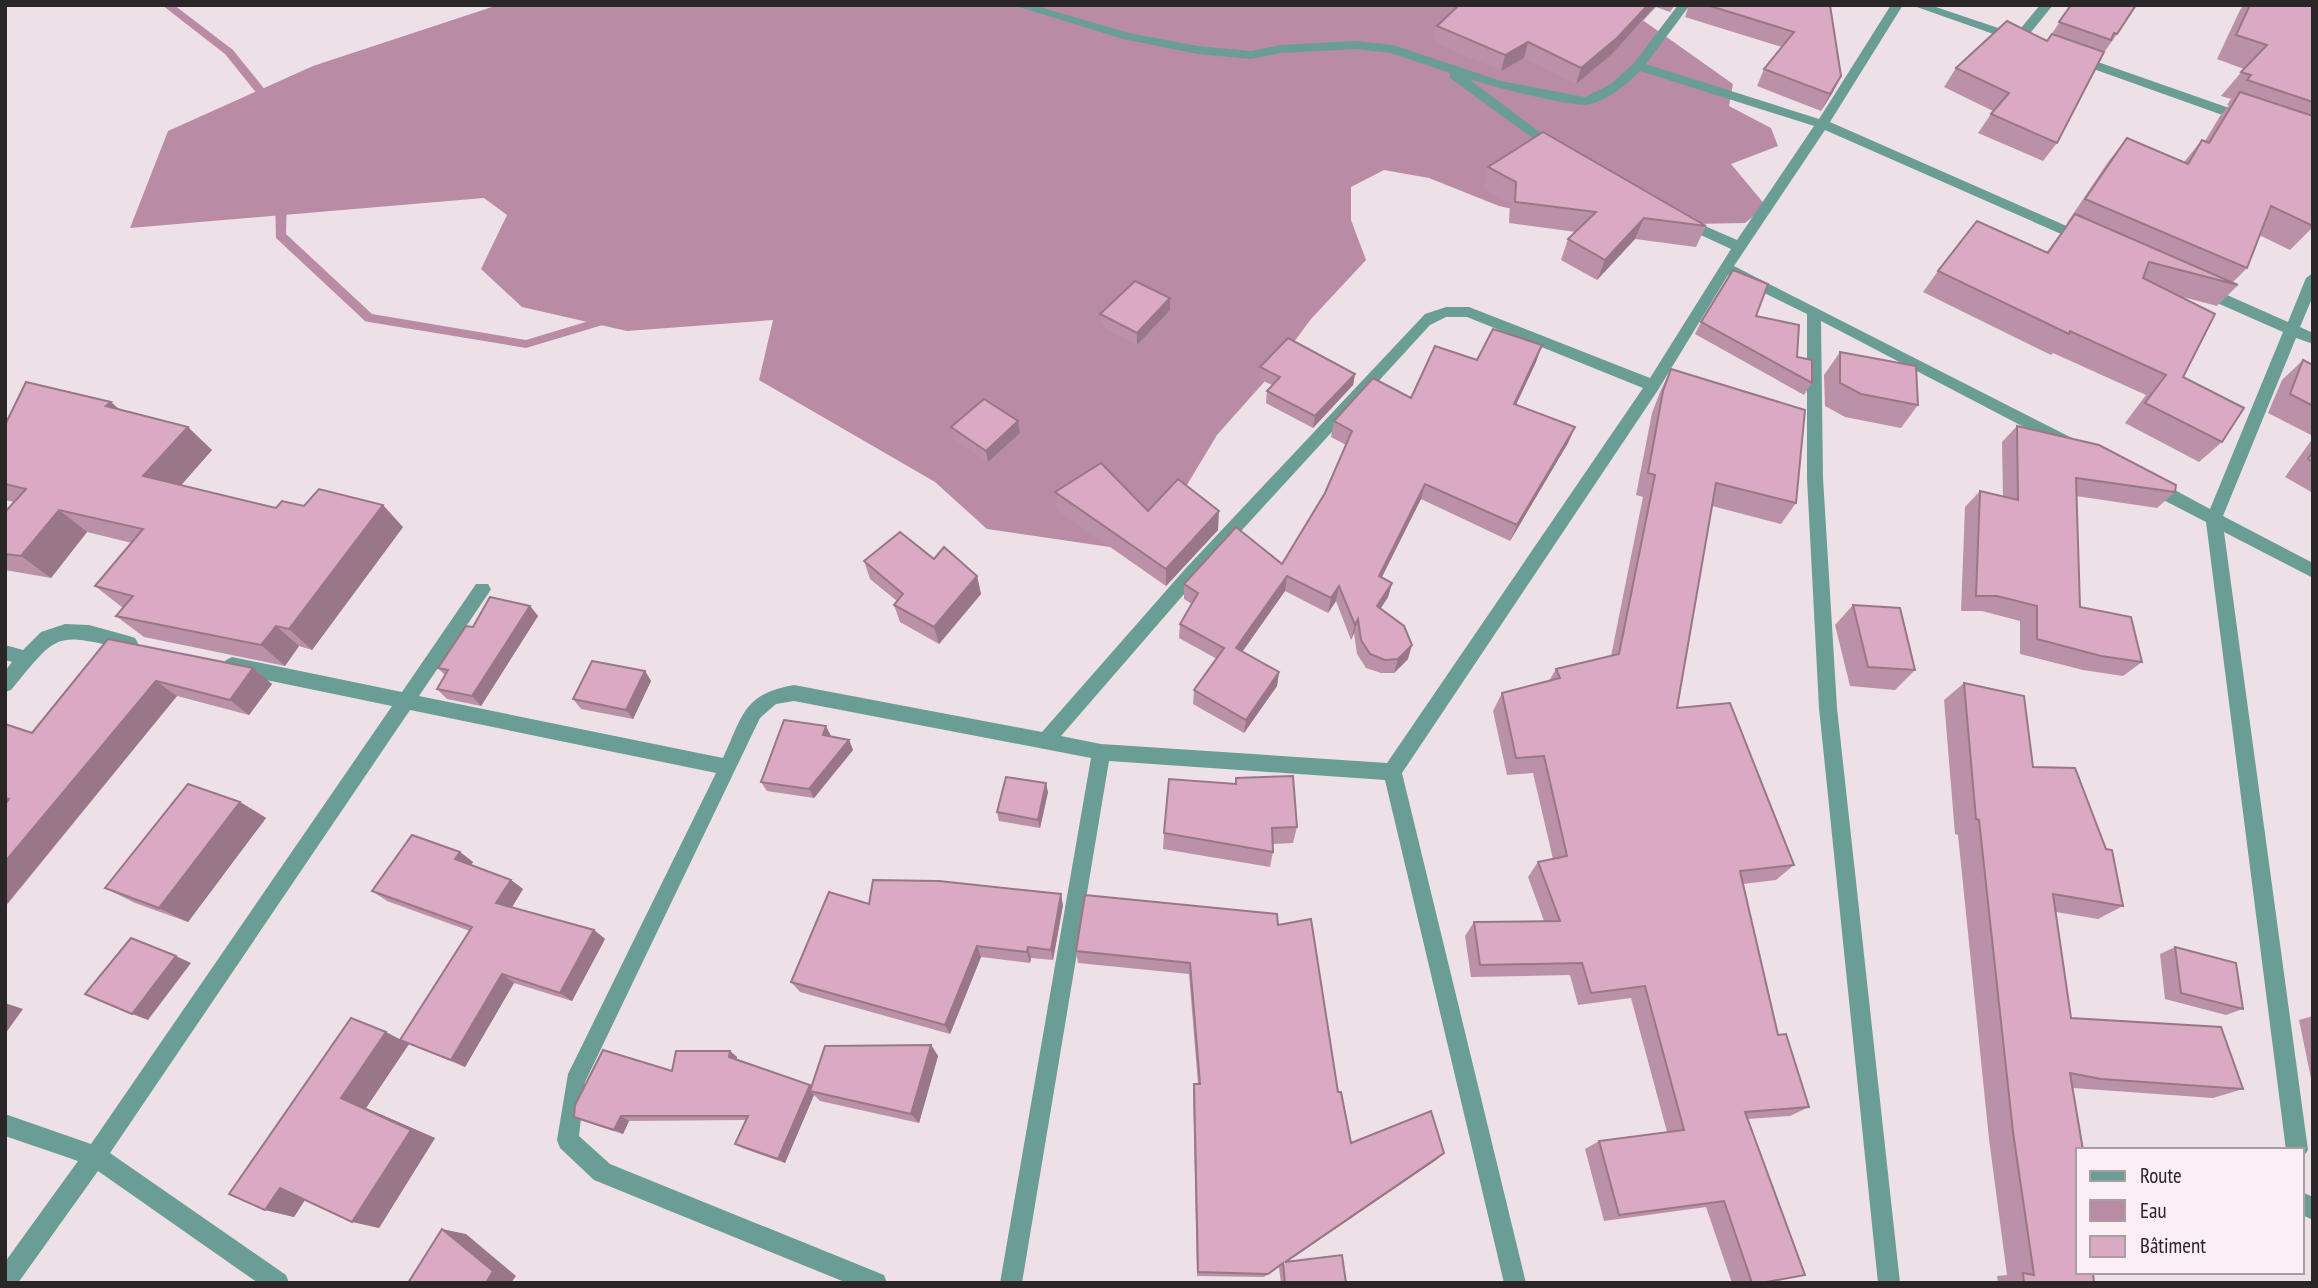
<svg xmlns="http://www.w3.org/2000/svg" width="2318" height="1288" font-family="'PT Sans Narrow',sans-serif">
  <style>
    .water { fill: #ba8ba4 }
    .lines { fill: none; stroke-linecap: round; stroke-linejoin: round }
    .stream { fill: #ba8ba4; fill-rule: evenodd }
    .street { fill: #6a9e94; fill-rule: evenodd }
    .wall { fill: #bb91a7 }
    .shaded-wall { fill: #997688 }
    .building { fill: #daa9c2; stroke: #997688; stroke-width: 2 }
  </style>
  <rect width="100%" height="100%" fill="#ede1e7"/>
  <path class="water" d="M498,5H1636L1634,14L1733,84L1729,106L1771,128L1778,146L1731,164L1766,206L1745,223L1588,226L1499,206L1429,178L1384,170L1351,187V220L1366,260L1311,319L1265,381L1217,435L1170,513L1151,553L987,529L935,482L759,380L773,320L627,331L522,307L481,269L507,215L484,198L130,228L168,131L313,66Z"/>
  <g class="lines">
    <g class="stream">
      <path d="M162,5H174L233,50L274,101V105H266L225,54Z"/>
      <path d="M281,195L287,199L286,234L372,314L526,340L612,314L618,318L616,321L526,348L369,322L365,321L276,238L275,199Z"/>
    </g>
    <g class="street">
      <path d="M1013,5H1033L1129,33L1198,46L1251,51L1281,45L1356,41L1393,45L1501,81L1585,97L1611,84L1634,63L1678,5H1690L1646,64L1819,119L1891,5H1903L1830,122L2087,235V241H2077L1825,130L1734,266L2074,439L2076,443L2074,447H2062L1821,321L1823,478L1837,708L1900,1283H1878L1819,708L1807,478V314L1728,275L1658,390L1402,773L1526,1283H1504L1385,780L1109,761L1022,1283H1000L1091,758L794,701L776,704L760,718L585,1082L579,1136L610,1164L884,1275L887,1283H847L594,1180L560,1148L557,1140L568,1074L716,773L410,710L110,1153L286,1275L289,1283H258L98,1171L18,1283H5V1262L78,1161L5,1136V1114L91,1144L392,706L232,673L226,670L223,665L226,660L232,657L402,692L476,584H488L491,589L488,594L419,696L723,758C743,715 743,694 794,685L1042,732L1186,568L1425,314L1446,307H1469L1650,378L1731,249L1679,225V219H1689L1737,240L1814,126L1640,71C1626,85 1611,98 1591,104C1576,109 1487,85 1469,79L1561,148V154L1556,155L1450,78V73L1391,53L1356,49L1281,53L1251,59L1198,54L1123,39ZM1446,317H1467L1643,388L1387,763L1101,744L1061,736L1198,578L1430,325Z"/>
      <path d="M1911,5H1930L2016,34L2040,5H2053L2023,42L2019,43Z"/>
      <path d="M2075,54L2252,116L2254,119L2252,122H2242L2071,61L2069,58Z"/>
      <path d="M2313,273V296L2300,327L2313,333V344L2296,338L2223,516L2313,563V578L2224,532L2308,1150L2302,1159V1150H2286L2206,522L2146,491L2144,486L2152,480L2158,481L2210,509L2283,332L2199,295L2197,291L2199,287H2209L2288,322L2306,278Z"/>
      <path d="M65,624L89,625L129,636L135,638L138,643L135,648L129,650C54,633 60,631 11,690L5,692V671L12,662L5,660V645L23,650L41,632Z"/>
      <path d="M2302,1192L2313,1197V1220L2302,1215Z"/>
    </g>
  </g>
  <g class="wall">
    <path d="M1459,5H1675L1670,12L1656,7L1612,54L1576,84L1524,58L1501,71L1433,42L1437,26Z"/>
    <path d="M1689,5H1830L1833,92L1821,111L1757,86L1764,69L1782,47L1685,17Z"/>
    <path d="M2071,5L2117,34L2103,54L2057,143L2043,161L1978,133L1993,111L1944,87L1956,68L2047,41Z"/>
    <path d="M2244,5H2313V227L2290,250L2259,235L2247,268L2233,282L2238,285L2217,306L2179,296L2183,377L2222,442L2199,462L2125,423L2146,395L2053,353L2051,355L1923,292L1938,271L2046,253L2068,223H2067L2108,162L2127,138L2184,162L2202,140L2205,141L2220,116L2229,105H2227L2231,99L2221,96L2244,69L2217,59L2240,10Z"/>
    <path d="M1488,167L1706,226L1696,247L1635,239L1597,280L1561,260L1568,239L1576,232L1509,223L1510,203L1483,188Z"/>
    <path d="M1170,298V310L1137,345L1101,326L1100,314Z"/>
    <path d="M1756,316L1797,357L1812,383L1804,395L1695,334L1701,322Z"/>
    <path d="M1840,352L1918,405L1901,428L1845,417L1825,406L1824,375Z"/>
    <path d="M1477,360L1536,362L1516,404L1575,427L1568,443L1510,541L1421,499L1381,577L1392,583L1388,597L1381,608L1408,659L1394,673H1381L1366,668L1357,654L1354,633L1351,640L1336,601L1328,613L1285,591L1242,652L1279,672L1277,686L1244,733L1193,704L1194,690L1217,659L1179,638L1180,624L1192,604L1184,599V584L1282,564L1325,493L1346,445L1331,437L1334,421L1411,398Z"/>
    <path d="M2303,360L2313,365V436L2268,413L2282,380Z"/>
    <path d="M1260,367L1355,374L1353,385L1313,428L1266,403L1267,391L1272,385L1259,379Z"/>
    <path d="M1671,369L1796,503L1781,524L1712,506L1677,708L1794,865L1776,880L1743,884L1778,1035L1809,1107L1790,1116L1747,1119L1762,1283H1732L1706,1207L1604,1221L1585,1149L1599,1141L1667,1132L1631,998L1578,1005L1570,975L1471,977L1465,936L1474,922L1544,921L1528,877L1538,862L1553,859L1533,773L1507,775L1493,711L1502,693L1549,681L1556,669L1611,656L1643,497L1636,495L1652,413L1660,392Z"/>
    <path d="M111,402L119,409L212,450L181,485L276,508L403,527L312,650L299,646L285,666L144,637L116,616L123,608L95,586L132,543L87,532L51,578L5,570V512L14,502L5,500V425Z"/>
    <path d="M2017,426L2175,492L2157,508L2076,496L2080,607L2142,662L2123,676L2083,670L2020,654V621L1982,611H1961L1965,507L1980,491L2003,497L2002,442Z"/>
    <path d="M951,427L1020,433L988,462L954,439Z"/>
    <path d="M2313,438V493L2285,477Z"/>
    <path d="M1055,492L1148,511L1218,530L1166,586L1057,510Z"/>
    <path d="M934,559L977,576L981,594L939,644L900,622L894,605L897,601L870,579L864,561Z"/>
    <path d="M1853,605L1915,670L1895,690L1850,686L1835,625Z"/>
    <path d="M530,606L538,616L481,706L447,699L437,689L445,675L438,668L473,627Z"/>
    <path d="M108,639L253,668L272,684L249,715L177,696L6,906L7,803L5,802V724L32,733Z"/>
    <path d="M645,671L651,681L633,719L581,709L573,699Z"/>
    <path d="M1964,683L2033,767L2123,906L2098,919L2056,912L2071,1018L2243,1089L2213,1098L2073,1088L2078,1272L2094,1283H1998L1997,1276L2007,1275L1989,1139L1958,835L1955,834L1944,700Z"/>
    <path d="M831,736V737L849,740L853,750L814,798L767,791L761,782Z"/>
    <path d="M1236,778L1297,827L1293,843L1273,844V852L1270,867L1163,849L1164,833L1235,784Z"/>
    <path d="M1048,792L1040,828L999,821L997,812Z"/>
    <path d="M240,802L266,818L188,922L135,903L105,888Z"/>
    <path d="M460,852L473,862L471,865L511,880L523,889L512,907L594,930L605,939L572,1001L514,983L465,1067L409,1044L366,1108L435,1138L379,1228L305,1200L294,1217L265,1210L400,1039L470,931L387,901L372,891Z"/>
    <path d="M869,904L1063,905L1053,960L1031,958L1030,963L981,957L950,1034L800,992L791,982Z"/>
    <path d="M1278,925L1338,1092L1351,1143L1444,1153L1436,1160L1288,1261L1346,1283H1281L1279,1267L1264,1277L1197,1276L1193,1093L1194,1084H1198L1189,974L1078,963L1076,951Z"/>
    <path d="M2175,947L2243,1009L2226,1015L2165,999L2160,954Z"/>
    <path d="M2313,1016V1088L2299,1020Z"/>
    <path d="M931,1045L938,1056L919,1123L820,1101L814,1095L785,1163L742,1148L735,1144L746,1120L629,1121L623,1134L583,1121L574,1117L672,1071L730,1051L737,1057V1060L811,1086Z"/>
  </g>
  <g class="shaded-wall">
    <path d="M1648,5H1656L1612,54L1576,84L1581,68Z"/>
    <path d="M1528,42L1524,58L1501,71L1505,55Z"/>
    <path d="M1841,76L1833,92L1821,111L1830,94Z"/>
    <path d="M1644,218L1635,239L1597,280L1605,260Z"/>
    <path d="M1170,298V310L1137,345V333Z"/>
    <path d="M1542,345L1536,362L1509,420L1514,404Z"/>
    <path d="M1355,374L1353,385L1313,428L1315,416Z"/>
    <path d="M111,402L136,426L106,406Z"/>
    <path d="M1018,421L1020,433L988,462L986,451Z"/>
    <path d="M188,427L212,450L169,499L143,476Z"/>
    <path d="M1575,427L1568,443L1510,541L1517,525Z"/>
    <path d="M1425,484L1421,499L1375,591L1379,576Z"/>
    <path d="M383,505L403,527L312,650L289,629Z"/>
    <path d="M59,510L87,532L51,578L21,556Z"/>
    <path d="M1219,511L1218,530L1166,586V569Z"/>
    <path d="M977,576L981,594L939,644L934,627Z"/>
    <path d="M1287,576L1285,591L1235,662L1236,648Z"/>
    <path d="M1392,583L1388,597L1373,620L1377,606Z"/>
    <path d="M1339,586L1336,601L1328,613L1331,598Z"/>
    <path d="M530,606L538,616L481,706L472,696Z"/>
    <path d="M1358,619L1354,633L1351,640L1355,625Z"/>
    <path d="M276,626L299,646L285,666L261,645Z"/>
    <path d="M1412,645L1408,659L1394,673L1398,659Z"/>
    <path d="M253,668L272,684L249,715L230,700Z"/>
    <path d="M645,671L651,681L633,719L626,710Z"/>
    <path d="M1279,672L1277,686L1244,733L1246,720Z"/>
    <path d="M156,681L177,696L5,906V862Z"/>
    <path d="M826,726L831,736L828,744L823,735Z"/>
    <path d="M849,740L853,750L814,798L809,789Z"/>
    <path d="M1046,783L1048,792L1040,828L1038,820Z"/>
    <path d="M240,802L266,818L188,922L159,908Z"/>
    <path d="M460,852L473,862L468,869L455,859Z"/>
    <path d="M511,880L523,889L509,912L496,903Z"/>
    <path d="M1061,894L1063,905L1053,960L1051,950Z"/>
    <path d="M594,930L605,939L572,1001L560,993Z"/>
    <path d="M977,946L981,957L950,1034L945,1025Z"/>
    <path d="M1028,947L1031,958L1030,963L1027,952Z"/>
    <path d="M176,956L191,963L148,1020L132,1014Z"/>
    <path d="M502,974L514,983L465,1067L451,1060Z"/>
    <path d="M5,1003L23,1009L5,1034Z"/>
    <path d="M386,1032L409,1044L400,1040L409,1044L366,1108L435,1138L379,1228L352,1222L341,1098Z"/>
    <path d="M931,1045L938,1056L919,1123L911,1114Z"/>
    <path d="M730,1051L737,1057L736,1063L729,1057Z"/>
    <path d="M810,1085L816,1090L810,1091L814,1095L785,1163L778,1159Z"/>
    <path d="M621,1116L629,1121L623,1134L614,1130Z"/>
    <path d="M1444,1153L1436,1160L1281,1266L1285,1262Z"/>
    <path d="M280,1188L308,1195L294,1217L265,1210Z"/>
    <path d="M442,1229L466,1234L516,1276L511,1283H486Z"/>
  </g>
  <g class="building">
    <path d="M1459,5H1648L1617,38L1581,68L1528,42L1505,55L1437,26Z"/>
    <path d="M1707,5H1830L1841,76L1830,94L1764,69L1794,32Z"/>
    <path d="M2071,5H2136L2117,34L2114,33L2111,40L2059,22Z"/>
    <path d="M2250,5H2313V102L2247,80L2251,75L2241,72L2267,45L2236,35Z"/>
    <path d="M2007,21L2047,41L2052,34L2104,52L2057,143L1991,114L2009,93L1956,68Z"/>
    <path d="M2240,92L2313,116V226L2271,206L2247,268L2085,199L2127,138L2188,164L2202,140L2209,143Z"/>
    <path d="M1543,132L1706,226L1644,218L1605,260L1568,239L1596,212L1515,202L1516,182L1488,167Z"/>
    <path d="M2075,214L2238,285L2149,262L2143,278L2215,314L2183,377L2244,408L2222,442L2145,403L2166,375L2070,331L2069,334L1938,271L1977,221L2048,253Z"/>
    <path d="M1733,270L1768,284L1756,316L1799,325L1797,357L1812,360V383L1701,322Z"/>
    <path d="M1135,281L1170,298L1137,333L1100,314Z"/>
    <path d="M1493,329L1542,345L1514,404L1575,427L1517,525L1425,484L1379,576L1392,583L1377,606L1404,626L1412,645L1398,659L1385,660L1370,654L1361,640L1358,619L1355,625L1339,586L1331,598L1287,576L1236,648L1279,672L1246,720L1194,690L1224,648L1180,624L1198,593L1184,584L1236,527L1282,564L1325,493L1352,431L1334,421L1373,378L1411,398L1435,346L1477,360Z"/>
    <path d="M1288,338L1355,374L1315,416L1267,391L1280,377L1260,367Z"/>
    <path d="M1840,352L1916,366L1918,405L1861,394L1840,383Z"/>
    <path d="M2303,360L2313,365V406L2290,394Z"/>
    <path d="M1671,369L1805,410L1796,503L1716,483L1677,708L1730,703L1794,865L1740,871L1778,1035L1786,1034L1809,1107L1745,1112L1805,1275L1761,1283H1752L1724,1201L1619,1215L1599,1141L1684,1130L1645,986L1591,993L1582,963L1480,965L1474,922L1560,921L1538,862L1567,856L1544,756L1516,758L1502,693L1560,678L1556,669L1619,654L1655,475L1648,473L1663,391Z"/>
    <path d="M26,382L111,402L106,406L188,427L143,476L276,508L282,501L304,506L319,489L383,505L289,629L276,626L261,645L116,616L133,596L95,586L143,529L59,510L21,556L5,554V512L26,489L5,484V425Z"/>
    <path d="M984,399L1018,421L986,451L951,427Z"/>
    <path d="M2017,426L2099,445L2176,485L2175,492L2076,478L2080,607L2131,617L2142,662L2101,656L2037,639V606L1997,596H1976L1980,491L2018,500Z"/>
    <path d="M2313,452V462L2308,459Z"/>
    <path d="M1101,463L1148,511L1178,479L1219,511L1166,569L1055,492Z"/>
    <path d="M900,532L934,559L944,547L977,576L934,627L894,605L903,594L864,561Z"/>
    <path d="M490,597L530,606L472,696L437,689L448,670L438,668L466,626L473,627Z"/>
    <path d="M1853,605L1900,608L1915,670L1868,667Z"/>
    <path d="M108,639L253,668L230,700L156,681L5,862V805L9,799L5,798V724L32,733Z"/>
    <path d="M592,661L645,671L626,710L573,699Z"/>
    <path d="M1964,683L2024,696L2033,767L2075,768L2106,849L2112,850L2123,906L2053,894L2071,1018L2221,1027L2243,1089L2101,1079L2070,1073L2083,1150H2078V1272H2093L2094,1283H2024L2023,1273L2034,1275L2013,1132L1979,820L1976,819Z"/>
    <path d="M784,720L826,726L823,735L849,740L809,789L761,782Z"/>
    <path d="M1293,776L1297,827L1272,828L1273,852L1164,833L1169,779L1236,784V778Z"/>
    <path d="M1006,777L1046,783L1038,820L997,812Z"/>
    <path d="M188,784L240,802L159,908L105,888Z"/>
    <path d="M412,835L460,852L455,859L511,880L496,903L594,930L560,993L502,974L451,1060L400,1040L472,927L372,891Z"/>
    <path d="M873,880L939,881L1061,894L1051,950L1028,947L1027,952L977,946L945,1025L791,982L829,892L869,904Z"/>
    <path d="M1085,895L1277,914L1278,925L1311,919L1338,1092H1341L1351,1143L1431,1111L1444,1153L1285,1262L1342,1255L1346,1283H1285L1283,1263L1268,1274L1198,1272L1194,1084H1200L1190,963L1076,951Z"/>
    <path d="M131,938L176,956L132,1014L85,994Z"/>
    <path d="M2175,947L2236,963L2243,1009L2181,993Z"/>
    <path d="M351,1018L386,1032L341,1098L411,1130L352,1222L280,1188L265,1210L229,1194Z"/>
    <path d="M931,1045L911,1114L810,1091L825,1046Z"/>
    <path d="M603,1050L672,1071L676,1051H730L729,1057L810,1085L778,1159L735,1144L748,1116H621L614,1130L574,1117L575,1105Z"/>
    <path d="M442,1229L493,1271L486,1283H408Z"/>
  </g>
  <rect width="2318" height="1288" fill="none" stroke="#2a2628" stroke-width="14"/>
  <rect x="2076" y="1148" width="228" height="126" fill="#fbeef4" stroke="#a79ea2" stroke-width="2"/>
  <rect x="2090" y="1171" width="35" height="10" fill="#6a9e94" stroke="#a79ea2" stroke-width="2"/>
  <text x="2140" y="1183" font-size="21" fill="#2a2628">Route</text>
  <rect x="2090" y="1200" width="35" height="21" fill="#ba8ba4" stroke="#a79ea2" stroke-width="2"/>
  <text x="2140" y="1218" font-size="21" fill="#2a2628">Eau</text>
  <rect x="2090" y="1236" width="35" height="21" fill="#daa9c2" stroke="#a79ea2" stroke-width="2"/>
  <text x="2140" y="1253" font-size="21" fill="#2a2628">Bâtiment</text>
</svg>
